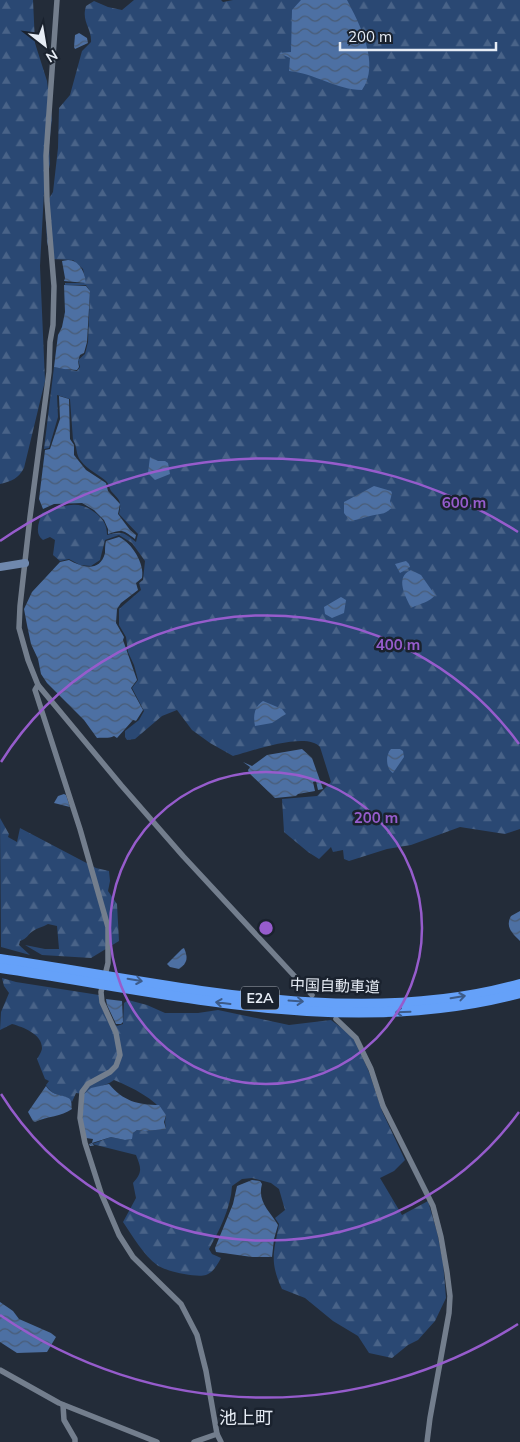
<svg xmlns="http://www.w3.org/2000/svg" width="520" height="1442" font-family="Mulish,'Noto Sans JP',sans-serif">
  <style>
    .forest { fill: url(#forest-firs) }
    .water { fill: url(#water-waves) }
    .lines { fill: none; stroke-linecap: round; stroke-linejoin: round }
    .street { stroke: #737e8d; stroke-width: 5.5 }
    .secondary { stroke: #6f88ad; stroke-width: 8 }
    .highway { stroke: #65a1f9; stroke-width: 10 }
    .oneway { stroke: #3c5b89 }
    .ring { fill: none; stroke: #965ccc; stroke-width: 2.5 }
    .labels { text-anchor: middle; stroke-width: 5; stroke-linejoin: round; paint-order: stroke }
    .shield { fill: #1a222e; stroke: #a9afb9; stroke-width: 1 }
    .shield-label { font-size: 14px; font-weight: bold; fill: #e6ecf5 }
    .street-label { font-size: 15px; fill: #e6ecf5; stroke: #1a222e }
    .quarter-label { font-size: 18px; fill: #e6ecf5; stroke: #1a222e }
    .centre { fill: #965ccc; stroke: #1a222e; stroke-width: 2.5 }
    .ring-label { font-size: 15px; text-anchor: middle; font-weight: bold; fill: #965ccc; stroke: #1a222e; stroke-width: 5; stroke-linejoin: round; paint-order: stroke }
  </style>
  <defs>
    <pattern id="forest-firs" width="22" height="20" patternUnits="userSpaceOnUse" patternTransform="scale(1.25)"><rect width="22" height="20" fill="#2a4873"/><path d="M5 1l3.5 6h-7zM16 11l3.5 6h-7z" fill="#496388"/></pattern>
    <pattern id="water-waves" width="16" height="10" patternUnits="userSpaceOnUse" patternTransform="scale(1.25)"><rect width="16" height="10" fill="#4d70a3"/><path d="M0 5q4-4 8 0t8 0" fill="none" stroke="#495c76"/></pattern>
  </defs>
  <rect width="100%" height="100%" fill="#232c39"/>
  <g class="forest">
    <path d="M0,0H33L35,43L47,81L52,119L49,145L50,164L44,192L40,266L45,381L24,468C18,479 12,481 0,484Z"/>
    <path d="M134,0H221L223,2L233,0H520V829L505,834L460,827L411,845L387,849L349,861L344,859L343,850L333,852L331,847L319,859L308,852L284,832L282,799L317,796L331,782L320,747C307,731 252,751 233,756L210,743L192,730L177,710L162,716L135,739L127,740L125,737V731L139,720L144,711L132,688L138,680L134,665L128,652L126,637L119,625V609L141,590L139,583L143,580L145,561L132,543L119,535L105,540L100,560L91,566L80,565L69,559L60,561L53,555L55,540L50,537L43,540C34,533 39,522 42,513C65,505 81,498 100,517C105,522 107,528 107,535C123,531 123,532 136,542L138,534L119,514C122,500 119,500 111,491C109,487 109,484 106,481C98,474 88,470 81,461C75,454 78,447 73,440L70,399L57,395L58,417L49,448L44,449L54,367L77,371L80,367L78,360L85,354L88,342L90,291L86,285H65V283H86L83,269L73,260L51,259L47,242L45,205L53,192L58,148L59,108L70,95L82,51L91,42C92,28 81,22 86,6L94,1L108,7L122,10Z"/>
    <path d="M0,818L9,834L8,837L17,842L20,828L96,868L109,871L110,881L108,891L117,904L119,941L91,958L42,955L25,945L45,949H59L57,926L48,924C43,927 37,928 33,931C28,934 27,939 20,941L19,945L30,955L1,947Z"/>
    <path d="M2,978L16,982L99,995C102,1011 104,1016 117,1026L123,1024L124,1003L128,1000L147,1005L165,1013H198L218,1010L289,1025L331,1020L351,1035L357,1045L369,1072L382,1111L405,1160L394,1171L380,1178L402,1215L428,1201L437,1232L443,1262L446,1298L435,1321L418,1340L408,1345L392,1358L369,1353L358,1336L333,1321L305,1298L282,1289C269,1261 274,1252 279,1224L275,1218L285,1210L279,1189L271,1183L252,1178L242,1179L232,1186C231,1208 219,1231 209,1249L212,1254L221,1258C217,1265 214,1272 206,1275C196,1278 165,1271 157,1265C144,1256 132,1235 123,1222L136,1198L133,1183C143,1172 141,1168 136,1155L92,1144L111,1137L125,1140L131,1139L133,1133L137,1130L145,1131L166,1129L165,1122L166,1115C154,1098 133,1088 114,1080C104,1088 94,1085 84,1094L76,1093L72,1102C64,1092 54,1099 46,1085L49,1081L45,1079L37,1059C39,1056 42,1051 42,1048C42,1034 23,1027 12,1024L0,1030L1,1012L9,993L4,986Z"/>
  </g>
  <g class="water">
    <path d="M301,0H347C359,23 381,64 362,90C337,90 314,73 289,71L290,58L279,53L291,52L292,10Z"/>
    <path d="M79,33L87,38L88,43L75,49L74,47L75,35Z"/>
    <path d="M68,260C79,260 85,272 86,283L64,281L65,278L62,261Z"/>
    <path d="M64,285L86,286L90,291L87,342L84,353L80,355L78,361L79,367L77,370L64,369L54,367L58,335L62,327L65,312Z"/>
    <path d="M59,396L69,399L70,439L74,445V455L86,470L106,483L108,491L120,504L118,514L130,530L136,535L135,539C123,530 123,529 108,534V529L104,520L94,510L82,503L54,504L43,509L39,499L45,450L50,449L60,419Z"/>
    <path d="M150,457L158,461H165L168,463L170,474L155,480L148,473Z"/>
    <path d="M374,486L391,491L392,493L390,501L392,507C385,516 379,513 370,516C363,518 357,520 350,521L344,513V502Z"/>
    <path d="M119,537C132,543 145,564 142,578L136,583L138,590L121,603L117,609L116,623L124,637L123,640L137,680L131,688L143,710L136,721L133,720L117,738L114,736C108,739 103,737 97,738L84,720L47,683L41,674L38,659L31,644L27,625L24,609L32,592L60,562L69,560C81,567 100,573 105,553C105,549 105,545 106,541Z"/>
    <path d="M406,561L409,564L410,567L400,573L395,564Z"/>
    <path d="M411,570L421,575L435,595C430,602 419,604 411,608C406,597 394,577 411,570Z"/>
    <path d="M341,597L346,600L344,613L332,618L325,614L324,607Z"/>
    <path d="M263,701L282,709L286,714L272,723L255,726C253,716 254,707 263,701Z"/>
    <path d="M302,749L312,758L323,789L318,790L316,781L313,782L315,791L298,794L296,796L275,798L249,773L248,770L250,767L243,762L252,766L267,755Z"/>
    <path d="M391,749H400L403,751L404,757L393,773C386,769 385,755 391,749Z"/>
    <path d="M64,794L66,795L70,807L54,803L58,796Z"/>
    <path d="M520,911V941C512,933 505,927 511,916Z"/>
    <path d="M184,948C188,957 188,963 179,969L170,967L167,964L182,949Z"/>
    <path d="M106,999L122,1001L123,1022L121,1024H116L107,1005Z"/>
    <path d="M109,1084C123,1101 138,1105 159,1105L166,1115L164,1122L166,1129L145,1131L137,1130L133,1133L132,1139L125,1140L111,1137L92,1143L94,1146H90L89,1144L92,1143L93,1139L86,1138L82,1127L84,1094L91,1088Z"/>
    <path d="M46,1086C53,1098 69,1094 71,1101C72,1104 71,1107 72,1109C61,1117 48,1116 35,1122L33,1121L28,1112Z"/>
    <path d="M252,1180L260,1181L262,1184C257,1202 270,1211 278,1225L274,1239L272,1257H252L216,1252L215,1248L233,1204L237,1186Z"/>
    <path d="M0,1302L13,1311L19,1319L51,1333L56,1337L47,1352L17,1353L0,1342Z"/>
  </g>
  <g class="lines">
    <g class="street">
      <path d="M57,0L46,156L47,201L54,286L53,325L50,342L49,372L30,517L20,606L19,628L28,660L38,685L121,785L183,856L312,995"/>
      <path d="M38,685L35,690L80,829L108,927V963L101,992L102,1002L116,1033L120,1055L116,1066L110,1072L88,1084L82,1092L80,1118L85,1143L101,1193L119,1235L133,1257L181,1304L197,1335L206,1371L217,1434L221,1442"/>
      <path d="M336,1019L356,1038L371,1069L383,1106L433,1206L441,1237L447,1272L450,1296L449,1313L430,1418L427,1442"/>
      <path d="M0,1370L59,1403L157,1442"/>
      <path d="M63,1405L64,1420L75,1439V1442"/>
      <path d="M194,1442L217,1434"/>
    </g>
    <path class="secondary" d="M0,567L25,563"/>
    <g class="highway">
      <path d="M0,959C167,983 354,1031 520,984"/>
      <path d="M0,968C171,993 349,1039 520,993"/>
    </g>
  </g>
  <defs><path id="oneway-shaft" d="M-6 0H5M1.5-3L5.5 0L1.5 3" fill="none" stroke-width="1.6" stroke-linecap="round" stroke-linejoin="round" transform="scale(1.25)"/></defs>
  <g class="oneway">
    <use href="#oneway-shaft" transform="translate(135 980) rotate(9)"/>
    <use href="#oneway-shaft" transform="translate(458 997) rotate(-9)"/>
    <use href="#oneway-shaft" transform="translate(296 1001) rotate(4)"/>
    <use href="#oneway-shaft" transform="translate(223 1003) rotate(-173)"/>
    <use href="#oneway-shaft" transform="translate(403 1012) rotate(178)"/>
  </g>
  <g class="ring">
    <circle cx="266" cy="928" r="156"/>
    <path d="M519 1112A313 313 0 0 1 1 1094M1 762A313 313 0 0 1 519 744"/>
    <path d="M518 1324A469 469 0 0 1 0 1315M0 541A469 469 0 0 1 518 532"/>
  </g>
  <g class="labels">
    <rect class="shield" x="241" y="986.5" width="38" height="23" rx="4"/>
    <g class="shield-label">
      <text x="260" y="1003">E2A</text>
    </g>
    <g class="street-label">
      <text transform="translate(335 986) rotate(2)" y="5">中国自動車道</text>
    </g>
    <g class="quarter-label">
      <text x="246" y="1424">池上町</text>
    </g>
  </g>
  <circle cx="266" cy="928" r="8" class="centre"/>
  <g class="ring-label">
    <text x="464" y="508">600 m</text>
    <text x="398" y="650">400 m</text>
    <text x="376" y="823">200 m</text>
  </g>
  <g transform="translate(45 45) rotate(149)" stroke="#1a222e" stroke-width="4" paint-order="stroke">
  <path d="M0-4L9 19L0 12L-9 19Z" fill="#e6ecf5"/>
  <text y="-8" font-size="14" font-weight="bold" text-anchor="middle" fill="#e6ecf5">N</text>
  </g>
  <path d="M340 42v8h156v-8" fill="none" stroke="#e6ecf5" stroke-width="2.5"/>
  <text x="348" y="42" font-size="15" fill="#e6ecf5" stroke="#1a222e" stroke-width="4" paint-order="stroke">200 m</text>
</svg>
